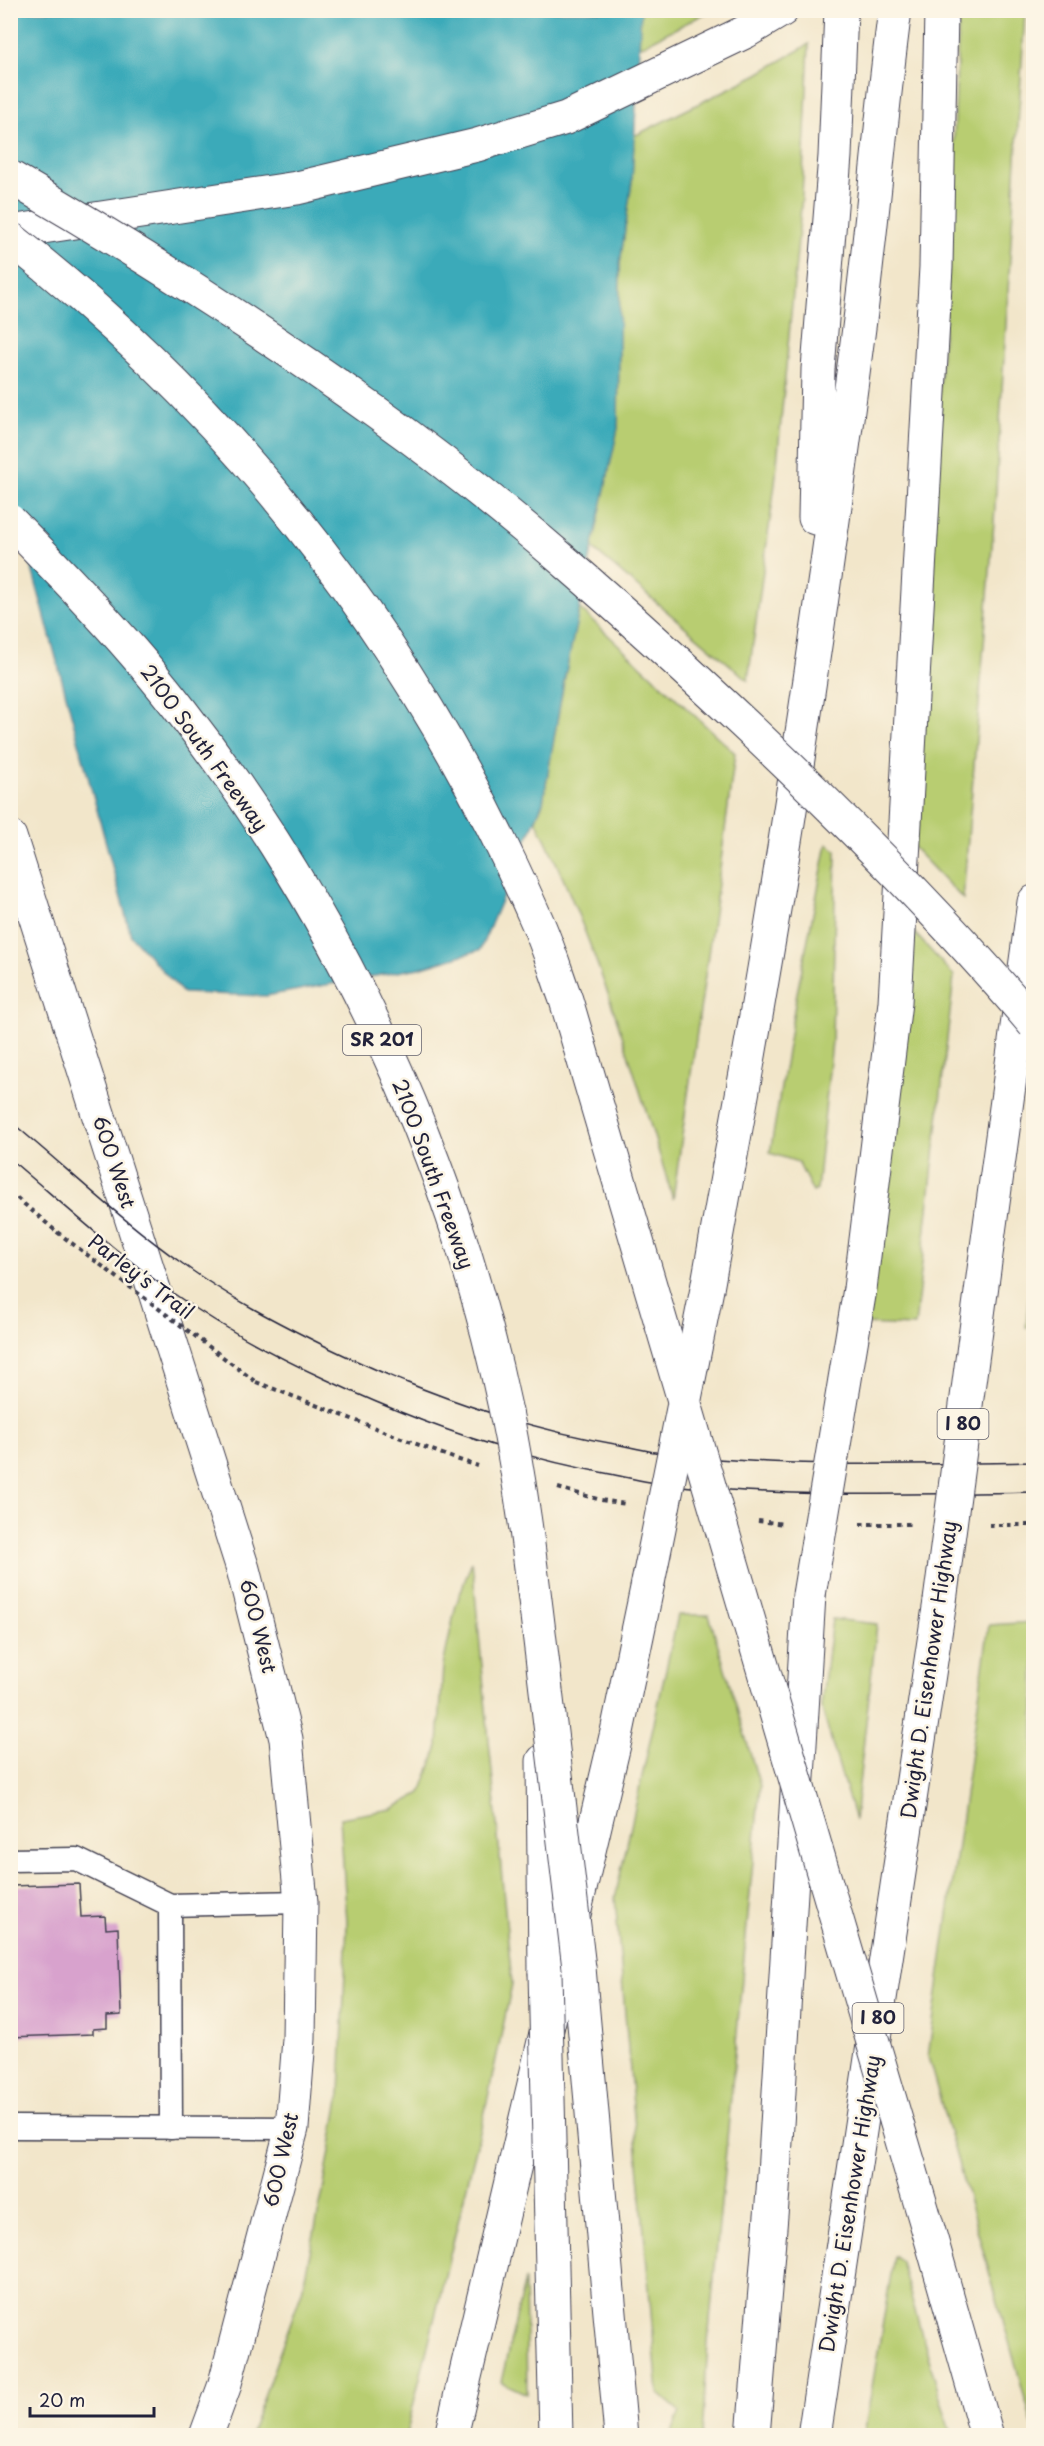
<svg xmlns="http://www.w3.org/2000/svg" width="1044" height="2446" font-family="'Playpen Sans',sans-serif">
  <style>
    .green { fill: #b8cd71; stroke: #6d7856; stroke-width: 1.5 }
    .water { fill: #3baab9; stroke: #2e667a; stroke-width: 1.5 }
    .building { fill: #d8a2cd }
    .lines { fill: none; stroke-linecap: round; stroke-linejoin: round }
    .service-casing { stroke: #413f50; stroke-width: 25 }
    .tertiary-casing { stroke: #413f50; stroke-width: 35 }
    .motorway-casing { stroke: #413f50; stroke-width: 35 }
    .path { stroke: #413f50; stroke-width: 4; stroke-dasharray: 4.5 4.5; stroke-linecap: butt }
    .service { stroke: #fff; stroke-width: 22 }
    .tertiary { stroke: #fff; stroke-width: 33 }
    .motorway { stroke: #fff; stroke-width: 33 }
    .tram { stroke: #22223b; stroke-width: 1.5 }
    .motorway-bridge-casing { stroke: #413f50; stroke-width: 35; stroke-linecap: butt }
    .path-bridge { stroke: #413f50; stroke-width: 4; stroke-dasharray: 4.5 4.5; stroke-linecap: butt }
    .motorway-bridge { stroke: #fff; stroke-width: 33 }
    .labels { text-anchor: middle; stroke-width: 5; stroke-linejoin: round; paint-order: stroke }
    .shield { fill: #fcf5e5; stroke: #63616e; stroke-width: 1.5 }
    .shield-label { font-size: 18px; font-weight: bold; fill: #22223b }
    .street-label { font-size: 20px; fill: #22223b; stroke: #fcf5e5 }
  </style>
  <rect width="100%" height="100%" fill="#fcf5e5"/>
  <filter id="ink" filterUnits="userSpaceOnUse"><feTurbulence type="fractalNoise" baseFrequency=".0167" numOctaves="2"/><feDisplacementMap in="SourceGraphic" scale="12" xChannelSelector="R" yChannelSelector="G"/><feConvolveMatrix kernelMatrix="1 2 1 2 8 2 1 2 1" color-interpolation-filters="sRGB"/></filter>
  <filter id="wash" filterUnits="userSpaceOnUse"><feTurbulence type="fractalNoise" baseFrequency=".008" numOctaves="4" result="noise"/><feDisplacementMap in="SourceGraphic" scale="24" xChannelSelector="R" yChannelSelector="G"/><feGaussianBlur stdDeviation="1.35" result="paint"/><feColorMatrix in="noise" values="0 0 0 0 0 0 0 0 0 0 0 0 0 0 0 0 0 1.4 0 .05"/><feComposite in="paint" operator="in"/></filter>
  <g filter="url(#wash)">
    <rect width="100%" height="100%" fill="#f2e6ca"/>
    <g class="green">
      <path d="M640,11H710L639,47Z"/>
      <path d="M959,11H1025L994,522L963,899L907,841L950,242Z"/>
      <path d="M809,44L802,197L775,484L748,680L592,548L618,428L620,264L632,181L634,136L758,74Z"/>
      <path d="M579,608L735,753L716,899L673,1199C634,1070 596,941 536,820L543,802L564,681Z"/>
      <path d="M827,844L836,850L832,1041L817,1190L813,1192L798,1162L770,1153L796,998Z"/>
      <path d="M900,917L954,976L915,1326L862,1324Z"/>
      <path d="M1033,1254V1326L1026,1327Z"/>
      <path d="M472,1561L512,1984L484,2116L406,2435H250L302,2291L323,2191L340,2094L347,1922L340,1818L392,1809L421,1793L438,1746L443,1666L456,1605Z"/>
      <path d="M678,1615H709L760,1786L708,2342L702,2436L671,2435L680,2412L658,2393L615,1898Z"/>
      <path d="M832,1619L877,1624L855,1820L821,1706Z"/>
      <path d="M1033,1622H1034L1033,2426L928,2057L989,1625Z"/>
      <path d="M894,2256L901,2262L951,2435H864Z"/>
      <path d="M525,2279L527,2394L501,2382Z"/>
    </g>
    <path class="water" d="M10,11H641L632,181L620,264L618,428L564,681L543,802L480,950L419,968L266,996L183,993L131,936L11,491Z"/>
    <g id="blocks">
      <path class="building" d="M79,1884L81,1917L105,1916L106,1929L118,1928L121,2015L107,2016V2028L93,2029V2034L10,2037V1886Z"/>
    </g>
  </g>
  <g filter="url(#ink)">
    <use href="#blocks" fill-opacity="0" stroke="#413f50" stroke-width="1.5"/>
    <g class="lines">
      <g class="service-casing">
        <g id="service">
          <path d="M10,1860L76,1859L170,1905L301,1902"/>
          <path d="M170,1905L171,2128"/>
          <path d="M10,2127L292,2128"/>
        </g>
      </g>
      <g class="tertiary-casing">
        <path id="tertiary" d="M10,837L243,1569L286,1739L301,1902L299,2039L292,2128L224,2387L206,2436"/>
      </g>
      <g class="motorway-casing">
        <g id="motorway">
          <path d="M10,232L297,188L477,145L566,118L745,32L782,10"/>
          <path d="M815,518L818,369L835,156L841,10"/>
          <path d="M729,1166C780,893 821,618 857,343C872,232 880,121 895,10"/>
          <path d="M987,1247L1034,902"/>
          <path d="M860,1289L895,1002L936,267L941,10"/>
          <path d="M543,1761L545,1972"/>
          <path d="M579,1968L621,2436"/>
          <path d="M451,2436L617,1732L648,1583"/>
          <path d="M753,2436L773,2191L809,1595"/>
          <path d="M814,2436L940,1601"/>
        </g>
      </g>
      <g class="path">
        <path d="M10,1192L57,1232"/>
        <path d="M256,1382L453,1458L478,1466"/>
        <path d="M558,1488L601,1500L626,1504"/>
        <path d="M758,1521L784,1524"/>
        <path d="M860,1524H913"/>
        <path d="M989,1525H1034"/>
      </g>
      <use href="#service" class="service"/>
      <use href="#tertiary" class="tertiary"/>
      <use href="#motorway" class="motorway"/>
      <g class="tram">
        <path d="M10,1121C68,1169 122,1221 183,1264C228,1297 278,1323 329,1348C422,1393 518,1427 620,1445C638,1449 657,1453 675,1455C794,1468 914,1464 1034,1462"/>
        <path d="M10,1159C63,1204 114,1251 170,1291C218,1325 271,1354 325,1379C416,1422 511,1456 610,1474C630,1478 650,1483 671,1485C791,1498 913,1494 1034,1492"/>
      </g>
      <g class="motorway-bridge-casing">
        <g id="motorway-bridge">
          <path d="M10,177C136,250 259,328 377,413C511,509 635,621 755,734C852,826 947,921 1034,1024"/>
          <path d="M10,238C244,421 417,648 536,919C548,945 556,973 566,1000L931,2239L987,2436"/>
          <path d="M10,521C70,582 130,644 182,712C341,916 453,1159 506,1412C523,1493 532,1575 542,1657C554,1761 567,1864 579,1968"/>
          <path d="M648,1583L707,1289L729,1166"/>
          <path d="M809,1595L860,1289"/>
          <path d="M940,1601L987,1247"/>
          <path d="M545,1972L556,2436"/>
        </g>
      </g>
      <path class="path-bridge" d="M57,1232L256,1382"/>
      <use href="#motorway-bridge" class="motorway-bridge"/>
    </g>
  </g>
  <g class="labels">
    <g class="shield">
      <rect x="343" y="1025" width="78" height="30" rx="4.5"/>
      <rect x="937.5" y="1409" width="51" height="30" rx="4.5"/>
      <rect x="852.5" y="2003" width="51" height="30" rx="4.5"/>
    </g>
    <g class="shield-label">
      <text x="382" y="1046">SR 201</text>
      <text x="963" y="1430">I 80</text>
      <text x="878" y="2024">I 80</text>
    </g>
    <g class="street-label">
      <text transform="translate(204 748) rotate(54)" y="7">2100 South Freeway</text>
      <text transform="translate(114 1162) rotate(72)" y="7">600 West</text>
      <text transform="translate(433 1174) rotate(70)" y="7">2100 South Freeway</text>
      <text transform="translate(141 1277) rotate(37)" y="7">Parley's Trail</text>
      <text transform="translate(258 1626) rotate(76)" y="7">600 West</text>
      <text transform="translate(929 1670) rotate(-82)" y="7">Dwight D. Eisenhower Highway</text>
      <text transform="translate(281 2160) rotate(-77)" y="7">600 West</text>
      <text transform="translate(850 2204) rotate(-81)" y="7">Dwight D. Eisenhower Highway</text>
    </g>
  </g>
  <rect width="1044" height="2446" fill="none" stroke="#fcf5e5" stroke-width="36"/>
  <path d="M30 2407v9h124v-9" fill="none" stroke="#22223b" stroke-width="3"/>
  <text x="39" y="2407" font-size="18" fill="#22223b" stroke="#fcf5e5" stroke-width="4.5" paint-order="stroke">20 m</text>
</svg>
